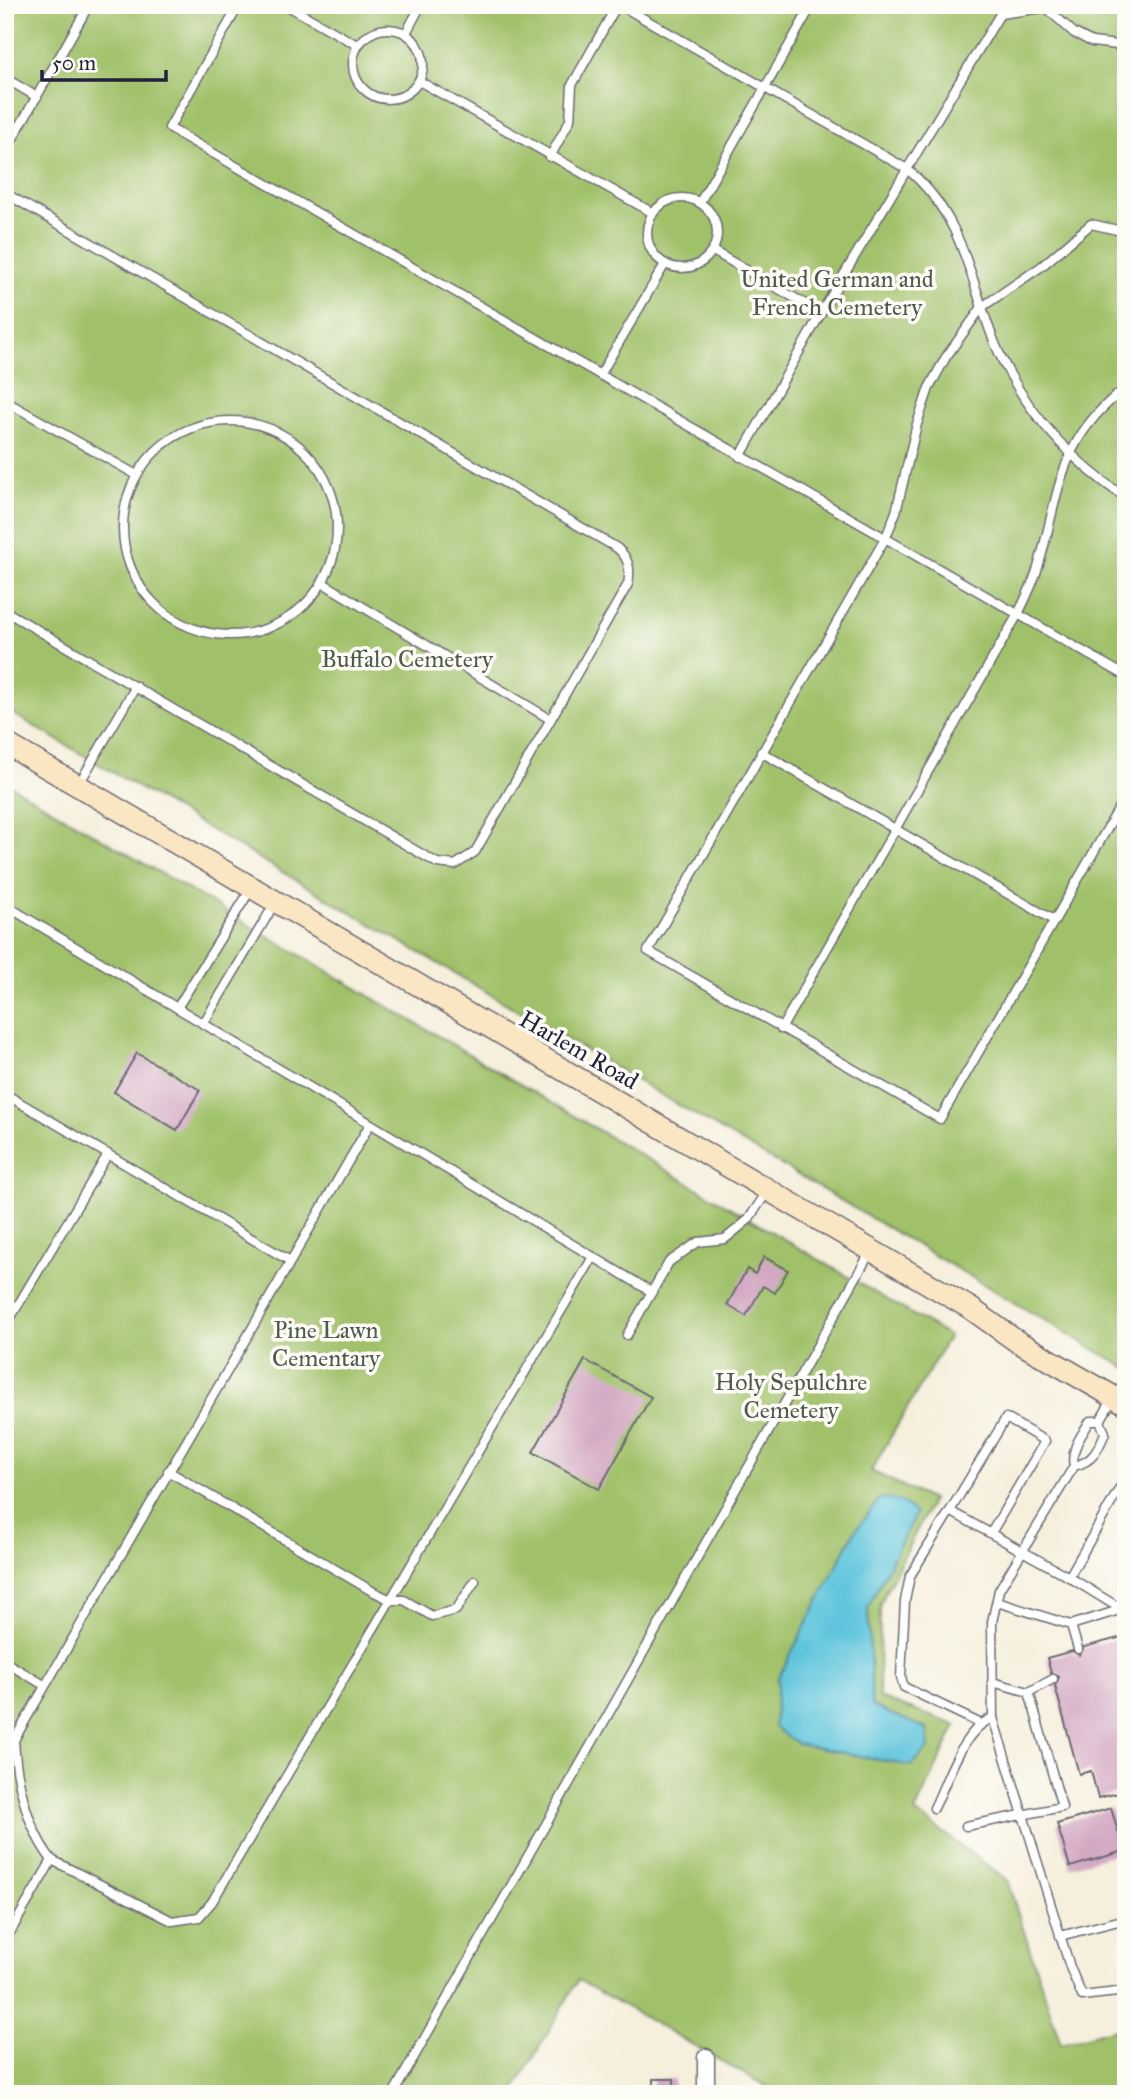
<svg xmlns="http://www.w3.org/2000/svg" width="1131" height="2099" font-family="'IM FELL Great Primer',serif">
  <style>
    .green { fill: #a0c169; stroke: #617252; stroke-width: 2 }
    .water { fill: #5ec5dc; stroke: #40748c; stroke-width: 2 }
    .building { fill: #d3a8c3 }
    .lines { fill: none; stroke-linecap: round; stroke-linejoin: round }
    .lane-casing { stroke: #6c6a73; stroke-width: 11 }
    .street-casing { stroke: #6c6a73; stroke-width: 19 }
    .secondary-casing { stroke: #6c6a73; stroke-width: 24 }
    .lane { stroke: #fff; stroke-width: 8 }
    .street { stroke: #fff; stroke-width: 16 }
    .secondary { stroke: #fbe6c4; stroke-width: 21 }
    .labels { text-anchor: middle; stroke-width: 7; stroke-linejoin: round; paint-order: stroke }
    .park-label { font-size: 24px; fill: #4e5a4b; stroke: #fdfcf7 }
    .street-label { font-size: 24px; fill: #22223b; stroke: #fdfcf7 }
  </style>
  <rect width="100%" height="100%" fill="#fdfcf7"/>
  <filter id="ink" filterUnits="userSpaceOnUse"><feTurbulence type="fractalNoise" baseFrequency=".0143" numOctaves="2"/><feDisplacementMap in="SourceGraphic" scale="14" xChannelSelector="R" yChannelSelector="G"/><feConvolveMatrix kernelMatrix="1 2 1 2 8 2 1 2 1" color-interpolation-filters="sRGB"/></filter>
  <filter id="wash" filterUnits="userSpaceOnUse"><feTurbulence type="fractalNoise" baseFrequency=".00686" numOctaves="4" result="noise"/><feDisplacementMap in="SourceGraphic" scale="28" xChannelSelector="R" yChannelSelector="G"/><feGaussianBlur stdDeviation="1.57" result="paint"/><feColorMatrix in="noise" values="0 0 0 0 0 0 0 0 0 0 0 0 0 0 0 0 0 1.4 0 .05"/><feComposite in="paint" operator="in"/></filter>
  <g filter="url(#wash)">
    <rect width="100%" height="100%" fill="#f5efdc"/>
    <g class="green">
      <path d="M5,5H1126V1368L5,709Z"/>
      <path d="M5,782L949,1336L871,1471L932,1500L880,1603L879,1698L956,1725L915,1812L1007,1880L1061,2044L1126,2026V2094H780L578,1980L512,2094H5Z"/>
    </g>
    <path class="water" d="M880,1498L898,1500L916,1513L868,1607L872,1706L927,1729L929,1748L911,1766L797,1744L774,1727L778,1678L855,1531Z"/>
    <g id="blocks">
      <g class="building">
        <path d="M137,1053L200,1090L177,1130L114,1092Z"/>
        <path d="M764,1257L788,1270L775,1293L763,1286L746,1316L727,1305L747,1269L755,1274Z"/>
        <path d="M585,1360L651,1397L599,1489L533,1452Z"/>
        <path d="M1126,1636V1791L1098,1798L1091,1771L1079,1774L1055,1686L1059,1677L1051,1673L1047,1658L1072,1651L1079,1655L1084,1647Z"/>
        <path d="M1111,1808L1124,1851L1070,1867L1057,1824Z"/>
        <rect x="653" y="2079" width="21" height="15"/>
      </g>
    </g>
  </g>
  <g filter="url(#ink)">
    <use href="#blocks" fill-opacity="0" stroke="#6c6a73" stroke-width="2"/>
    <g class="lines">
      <g class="lane-casing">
        <g id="lane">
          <path d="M239,5L169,128L1126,676"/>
          <path d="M286,5L357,45"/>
          <path d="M620,5L907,169C974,225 969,299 1008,371C1036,423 1077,465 1126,498"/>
          <path d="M1043,5L1074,33L1092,42L1126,46"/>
          <path d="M1000,14L1043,8"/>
          <circle cx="388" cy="64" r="35"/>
          <path d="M406,33L421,5"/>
          <path d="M5,78L37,97"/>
          <path d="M419,81L653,213"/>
          <path d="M5,152L89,5"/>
          <path d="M550,157L570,120L572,85L617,5"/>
          <path d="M5,193L617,548C629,558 631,569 628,584L475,852L455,865L437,863L5,611"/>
          <circle cx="682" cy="233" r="35"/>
          <path d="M700,202L812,5"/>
          <path d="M1126,232L1091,224L1042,266L982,307L946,357L929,388L917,424L896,512L886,537L648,951L940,1119L1126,796"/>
          <path d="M713,251L821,313"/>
          <path d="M600,375L665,264"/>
          <path d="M5,401L135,474"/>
          <circle cx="230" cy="528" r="107"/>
          <path d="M740,457L821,313L1000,14L998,5"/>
          <path d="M323,583L550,719"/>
          <path d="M761,752L1055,921"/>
          <path d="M79,784L136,686"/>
          <path d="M5,905L652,1292"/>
          <path d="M177,1008L251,889"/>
          <path d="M203,1024L275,903"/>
          <path d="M781,1029L1018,614C1026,598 1034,582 1039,564C1060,492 1058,438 1126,388"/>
          <path d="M5,1094L290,1261"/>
          <path d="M370,1124L14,1740C16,1779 27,1829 52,1860L172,1921L199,1917L212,1902L593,1257"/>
          <path d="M5,1327L108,1154"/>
          <path d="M627,1335L669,1262L698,1242L725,1239L748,1220L767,1192"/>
          <path d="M1100,1421H1090C1082,1435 1070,1449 1074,1466L999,1590L992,1622L993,1718L1070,1967L1082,1996L1126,1991"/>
          <path d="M1100,1421L1113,1398"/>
          <path d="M1074,1466C1093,1462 1098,1450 1105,1433L1100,1421"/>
          <path d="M168,1471L372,1591L391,1600H404L432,1616L456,1610L475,1581"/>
          <path d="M950,1511L1006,1418L1045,1441L991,1533"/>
          <path d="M1069,1577L1121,1609"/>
          <path d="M997,1602L1071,1625L1126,1608"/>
          <path d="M1071,1625L1078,1649"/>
          <path d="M5,1662L44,1685"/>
          <path d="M1029,1692L1053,1679"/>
          <path d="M979,1723L904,1687L901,1677L905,1601L910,1576L950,1511L1069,1577L1122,1484L1126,1486"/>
          <path d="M934,1808C948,1780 962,1729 993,1718"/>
          <path d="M966,1826L1062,1807L1029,1692L992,1682"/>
          <path d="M1060,1936L1126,1919"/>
          <path d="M5,1941L52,1860"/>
          <path d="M393,2094L871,1251"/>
        </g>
      </g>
      <g class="street-casing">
        <path id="street" d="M706,2057V2094"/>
      </g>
      <g class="secondary-casing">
        <path id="secondary" d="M5,743L970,1308L1015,1340L1126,1404"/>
      </g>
      <use href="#lane" class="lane"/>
      <use href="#street" class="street"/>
      <use href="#secondary" class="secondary"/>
    </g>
  </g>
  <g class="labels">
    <g class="park-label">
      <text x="837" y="287">United German and<tspan x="837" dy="28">French Cemetery</tspan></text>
      <text x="407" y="667">Buffalo Cemetery</text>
      <text x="326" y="1338">Pine Lawn<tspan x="326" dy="28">Cementary</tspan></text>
      <text x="791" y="1390">Holy Sepulchre<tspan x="791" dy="28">Cemetery</tspan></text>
    </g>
    <g class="street-label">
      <text transform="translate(579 1050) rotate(30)" y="8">Harlem Road</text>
    </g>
  </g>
  <rect width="1131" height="2099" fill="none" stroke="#fdfcf7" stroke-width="28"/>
  <path d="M42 70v10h124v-10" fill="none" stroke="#22223b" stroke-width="3.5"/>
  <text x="52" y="70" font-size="21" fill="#22223b" stroke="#fdfcf7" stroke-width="5" paint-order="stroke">50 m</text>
</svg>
